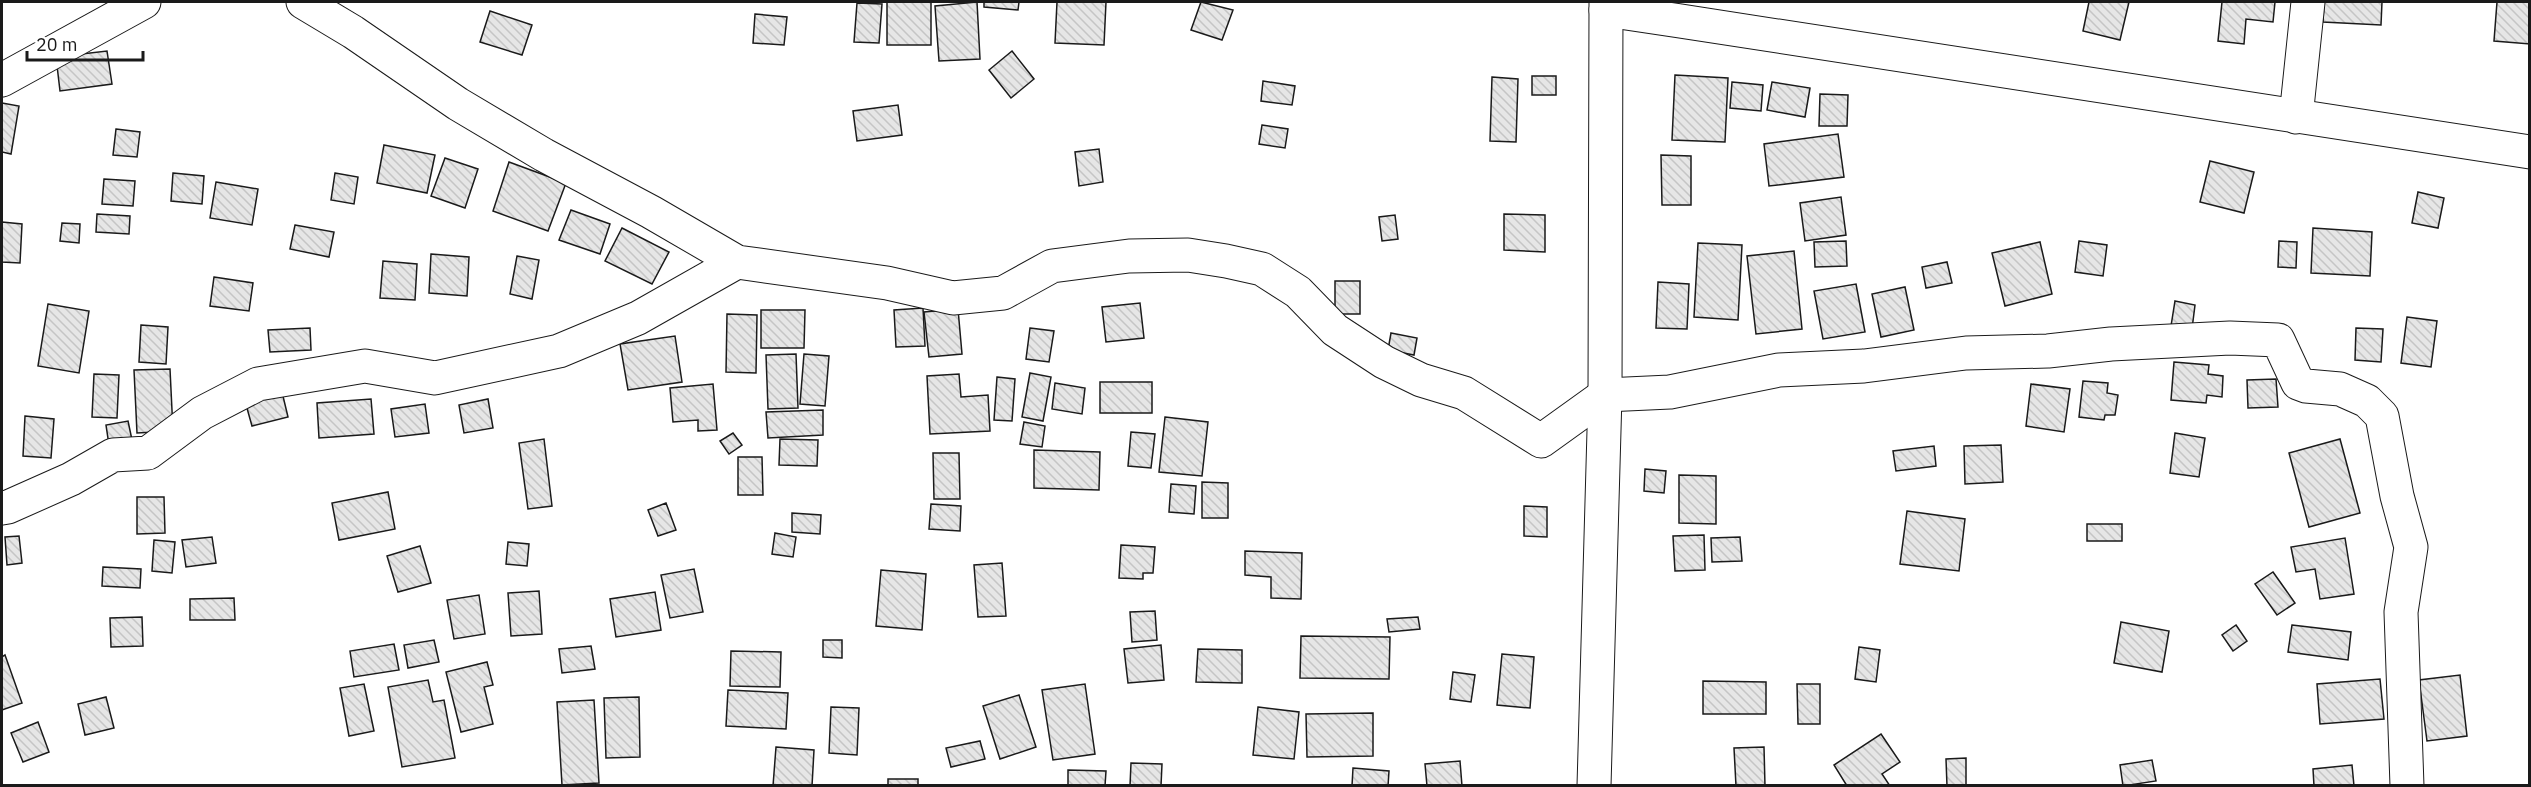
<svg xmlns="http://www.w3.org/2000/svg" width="2531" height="787" font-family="'IBM Plex Sans',sans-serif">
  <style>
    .building { fill: url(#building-back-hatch); stroke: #1a1a1a; stroke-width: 1.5 }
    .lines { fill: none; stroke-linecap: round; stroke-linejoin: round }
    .minor-casing { stroke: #1a1a1a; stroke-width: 35 }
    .minor { stroke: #fff; stroke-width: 33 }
  </style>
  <defs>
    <pattern id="building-back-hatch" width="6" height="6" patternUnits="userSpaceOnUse" patternTransform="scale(1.5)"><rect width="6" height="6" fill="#e6e6e6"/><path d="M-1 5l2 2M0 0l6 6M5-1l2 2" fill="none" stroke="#c5c5c5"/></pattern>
  </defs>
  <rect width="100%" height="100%" fill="#fff"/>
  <g class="building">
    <rect x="887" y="2" width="44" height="43"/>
    <path d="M977,2L980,59L939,61L935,6Z"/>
    <path d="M984,2H1019L1018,10L984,7Z"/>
    <path d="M1057,2H1106L1104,45L1055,43Z"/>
    <path d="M1201,2L1233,10L1222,40L1191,30Z"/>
    <path d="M2089,2H2129L2120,40L2083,31Z"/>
    <path d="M2222,2H2275L2273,22L2246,19L2244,44L2218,41Z"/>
    <path d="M2324,2H2382L2381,25L2323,22Z"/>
    <path d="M2497,2H2530V44L2494,41Z"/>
    <path d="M857,3L882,4L879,43L854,42Z"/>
    <path d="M490,11L532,25L522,55L480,42Z"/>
    <path d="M755,14L787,17L784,45L753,43Z"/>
    <path d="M107,51L112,84L60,91L56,57Z"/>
    <path d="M1012,51L1034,79L1011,98L989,70Z"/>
    <path d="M1675,75L1728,78L1725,142L1672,140Z"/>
    <rect x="1532" y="76" width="24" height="19"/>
    <path d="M1492,77L1518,79L1516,142L1490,141Z"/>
    <path d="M1263,81L1295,86L1292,105L1261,101Z"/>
    <path d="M1732,82L1763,85L1761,111L1730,108Z"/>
    <path d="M1772,82L1810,88L1805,117L1767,110Z"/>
    <path d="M1820,94L1848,95L1847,126H1819Z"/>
    <path d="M2,103L19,106L11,154L2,152Z"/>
    <path d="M898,105L902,135L857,141L853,111Z"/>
    <path d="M1262,125L1288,129L1285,148L1259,144Z"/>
    <path d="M116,129L140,132L137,157L113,155Z"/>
    <path d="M1838,134L1844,177L1769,186L1764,144Z"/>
    <path d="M384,145L435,155L427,193L377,183Z"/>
    <path d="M1099,149L1103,182L1079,186L1075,152Z"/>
    <path d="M1661,155L1691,156V205H1662Z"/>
    <path d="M445,158L478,169L465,208L431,196Z"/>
    <path d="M2210,161L2254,172L2244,213L2200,202Z"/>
    <path d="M509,162L566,183L548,231L493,211Z"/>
    <path d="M173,173L204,176L202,204L171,201Z"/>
    <path d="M335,173L358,177L354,204L331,200Z"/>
    <path d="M104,179L135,181L133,206L102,204Z"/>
    <path d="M216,182L258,189L252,225L210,218Z"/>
    <path d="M2418,192L2444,198L2438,228L2412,223Z"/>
    <path d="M1841,197L1846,235L1805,241L1800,203Z"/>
    <path d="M571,210L610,224L600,254L559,240Z"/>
    <path d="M97,214L130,216L129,234L96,232Z"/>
    <path d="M1504,214L1545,215V252L1504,250Z"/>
    <path d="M1395,215L1398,239L1382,241L1379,217Z"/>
    <path d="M2,222L22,224L20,263L2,262Z"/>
    <path d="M62,223L80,224L79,243L60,241Z"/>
    <path d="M295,225L334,232L329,257L290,249Z"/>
    <path d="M622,228L669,252L652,284L605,261Z"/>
    <path d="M2313,228L2372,232L2370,276L2311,273Z"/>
    <path d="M1846,241L1847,266L1815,267L1814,242Z"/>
    <path d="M2079,241L2107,245L2103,276L2075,272Z"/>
    <path d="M2279,241L2297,242L2296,268L2278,267Z"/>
    <path d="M2040,242L2052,294L2005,306L1992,253Z"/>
    <path d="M1698,243L1742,245L1738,320L1694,317Z"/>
    <path d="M1794,251L1802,329L1756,334L1747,256Z"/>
    <path d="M431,254L469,257L467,296L429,293Z"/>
    <path d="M517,256L539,260L532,299L510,294Z"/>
    <path d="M383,261L417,264L415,300L380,298Z"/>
    <path d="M1947,262L1952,283L1926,288L1922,267Z"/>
    <path d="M214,277L253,283L249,311L210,306Z"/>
    <rect x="1335" y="281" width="25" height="33"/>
    <path d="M1658,282L1689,284L1687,329L1656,328Z"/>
    <path d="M1856,284L1865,332L1823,339L1814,291Z"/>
    <path d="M1905,287L1914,330L1881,337L1872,294Z"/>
    <path d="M2175,301L2195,305L2192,329L2171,326Z"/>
    <path d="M1140,303L1144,338L1106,342L1102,307Z"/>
    <path d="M48,304L89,311L79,373L38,366Z"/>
    <path d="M923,308L925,346L896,347L894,310Z"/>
    <path d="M958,309L962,354L929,357L924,312Z"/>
    <path d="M761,310H805L804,348H761Z"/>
    <path d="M727,314L757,315L756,373L726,372Z"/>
    <path d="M2407,317L2437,321L2431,367L2401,363Z"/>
    <path d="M141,325L168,327L166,364L139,362Z"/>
    <path d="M310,328L311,350L270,352L268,330Z"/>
    <path d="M1030,328L1054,331L1049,362L1026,359Z"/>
    <path d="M2356,328L2383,329L2381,362L2355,360Z"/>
    <path d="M1391,333L1417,338L1414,355L1388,350Z"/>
    <path d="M675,336L682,382L628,390L620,344Z"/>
    <path d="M796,354L798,408L768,409L766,355Z"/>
    <path d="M804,354L829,356L825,406L800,404Z"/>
    <path d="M2174,362L2209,365L2208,374L2223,376L2222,397L2207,395L2206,403L2171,400Z"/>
    <path d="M170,369L173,431L137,433L134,370Z"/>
    <path d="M1030,373L1051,377L1043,421L1022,417Z"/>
    <path d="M94,374L119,375L117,418L92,417Z"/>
    <path d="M959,374L961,397L988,395L990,431L930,434L927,376Z"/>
    <path d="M997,377L1015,379L1012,421L994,420Z"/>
    <path d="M2276,379L2278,407L2248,408L2247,380Z"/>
    <path d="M2083,381L2108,383L2107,393L2118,395L2115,415H2105L2104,420L2079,417Z"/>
    <rect x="1100" y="382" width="52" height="31"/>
    <path d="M1055,383L1085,388L1082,414L1052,409Z"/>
    <path d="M713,384L717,430L698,431V420L673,422L670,388Z"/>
    <path d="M2031,384L2070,389L2064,432L2026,426Z"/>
    <path d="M282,392L288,417L252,426L245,401Z"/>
    <path d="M371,399L374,434L319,438L317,403Z"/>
    <path d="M488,399L493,428L464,433L459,405Z"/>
    <path d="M425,404L429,433L395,437L391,409Z"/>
    <path d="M823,410V435L768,438L766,412Z"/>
    <path d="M25,416L54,419L51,458L23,456Z"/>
    <path d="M1165,417L1208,422L1202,476L1159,472Z"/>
    <path d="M128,421L132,440L109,445L106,425Z"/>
    <path d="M1024,422L1045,426L1042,447L1020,444Z"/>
    <path d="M1131,432L1155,434L1151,468L1128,466Z"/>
    <path d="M733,433L742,445L729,454L720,441Z"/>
    <path d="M2175,433L2205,438L2199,477L2170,473Z"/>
    <path d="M544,439L552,506L528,509L519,443Z"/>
    <path d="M780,439L818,440L817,466L779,465Z"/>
    <path d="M2340,439L2360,513L2309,527L2289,453Z"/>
    <path d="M2001,445L2003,482L1965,484L1964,446Z"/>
    <path d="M1934,446L1936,466L1896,471L1893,451Z"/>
    <path d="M1034,450L1100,452L1099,490L1034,488Z"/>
    <path d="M933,453H959L960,499H934Z"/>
    <path d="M738,457H762L763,495H738Z"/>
    <path d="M1645,469L1666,471L1664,493L1644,491Z"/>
    <path d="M1679,475L1716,476V524L1679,523Z"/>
    <path d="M1202,482L1228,483V518H1202Z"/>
    <path d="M1171,484L1196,486L1194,514L1169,512Z"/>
    <path d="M388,492L395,529L339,540L332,503Z"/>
    <path d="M137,497H164L165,533L137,534Z"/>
    <path d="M666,503L676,530L658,536L648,510Z"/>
    <path d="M931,504L961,506L960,531L929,529Z"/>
    <path d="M1524,506L1547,507V537L1524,536Z"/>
    <path d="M1907,511L1965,519L1959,571L1900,564Z"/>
    <path d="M792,513L821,515L820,534L792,532Z"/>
    <rect x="2087" y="524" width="35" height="17"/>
    <path d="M775,533L796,537L793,557L772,554Z"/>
    <path d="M1704,535L1705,570L1675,571L1673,536Z"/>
    <path d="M19,536L22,563L7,565L5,537Z"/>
    <path d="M212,537L216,563L186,567L182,540Z"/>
    <path d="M1740,537L1742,561L1712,562L1711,538Z"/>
    <path d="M2345,538L2354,594L2320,599L2315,569L2296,572L2291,547Z"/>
    <path d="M154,540L175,542L172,573L152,571Z"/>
    <path d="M508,542L529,544L527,566L506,564Z"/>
    <path d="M1121,545L1155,547L1153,573H1143V579L1119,578Z"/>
    <path d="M420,546L431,583L398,592L387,556Z"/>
    <path d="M1245,551L1302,553L1301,599L1271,598V577L1245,575Z"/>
    <path d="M1002,563L1006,616L978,617L974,565Z"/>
    <path d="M103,567L141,569L140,588L102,586Z"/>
    <path d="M694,569L703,612L670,618L661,575Z"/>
    <path d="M881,570L926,574L922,630L876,626Z"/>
    <path d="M2273,572L2295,603L2277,615L2255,584Z"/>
    <path d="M539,591L542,634L511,636L508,593Z"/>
    <path d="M655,592L661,630L616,637L610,599Z"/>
    <path d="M479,595L485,634L454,639L447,600Z"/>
    <path d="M234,598L235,620H190V599Z"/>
    <path d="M1155,611L1157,640L1132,642L1130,612Z"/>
    <path d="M142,617L143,646L111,647L110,618Z"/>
    <path d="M1418,617L1420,629L1389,632L1387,619Z"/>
    <path d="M2121,622L2169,631L2162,672L2114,663Z"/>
    <path d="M2236,625L2247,641L2233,651L2222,635Z"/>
    <path d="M2292,625L2351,632L2348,660L2288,652Z"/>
    <path d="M1301,636L1390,637L1389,679L1300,678Z"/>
    <path d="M434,640L439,662L408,668L404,645Z"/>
    <path d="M823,640H842V658L823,657Z"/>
    <path d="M394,644L399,670L354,677L350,651Z"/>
    <path d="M1161,645L1164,680L1128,683L1124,649Z"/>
    <path d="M591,646L595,669L562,673L559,649Z"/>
    <path d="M1859,647L1880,650L1876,682L1855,679Z"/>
    <path d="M1198,649L1242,650V683L1196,682Z"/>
    <path d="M731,651L781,652L780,687L730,686Z"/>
    <path d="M1502,654L1534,657L1530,708L1497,705Z"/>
    <path d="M5,655L22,703L2,710V657Z"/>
    <path d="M487,662L493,685L484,687L493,724L461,732L446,672Z"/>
    <path d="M1453,672L1475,675L1471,702L1450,699Z"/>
    <path d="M2460,675L2467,736L2427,741L2419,680Z"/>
    <path d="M2380,679L2384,719L2320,724L2317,684Z"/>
    <path d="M428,680L433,702L444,700L455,758L402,767L388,687Z"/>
    <path d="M1703,681L1766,682V714H1703Z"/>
    <path d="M364,684L374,731L349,736L340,688Z"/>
    <path d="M1085,684L1095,754L1053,760L1042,690Z"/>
    <path d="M1797,684H1820V724H1798Z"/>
    <path d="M728,690L788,693L786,729L726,726Z"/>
    <path d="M1019,695L1036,747L1000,759L983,706Z"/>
    <path d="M106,697L114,728L85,735L78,704Z"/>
    <path d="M639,697L640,757L606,758L604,698Z"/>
    <path d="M594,700L599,783L562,785L557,702Z"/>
    <path d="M831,707L859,708L857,755L829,753Z"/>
    <path d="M1258,707L1299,712L1294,759L1253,755Z"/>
    <path d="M1373,713V756L1307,757L1306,714Z"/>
    <path d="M38,722L49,752L23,762L11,733Z"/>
    <path d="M1881,734L1900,762L1882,774L1890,786H1847L1834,765Z"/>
    <path d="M980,741L985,759L951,767L946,748Z"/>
    <path d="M776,747L814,750L812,786H773Z"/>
    <path d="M1764,747L1765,786H1736L1734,748Z"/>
    <path d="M1966,758V786H1947L1946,759Z"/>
    <path d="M2152,760L2156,781L2123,786L2120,765Z"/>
    <path d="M1460,761L1462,786H1427L1425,764Z"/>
    <path d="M1131,763L1162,764L1161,786H1130Z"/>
    <path d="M2352,765L2354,786H2314L2313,769Z"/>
    <path d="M1353,768L1389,771L1388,786H1352Z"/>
    <path d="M1068,770L1106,771L1105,786H1068Z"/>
    <rect x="888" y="779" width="30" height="7"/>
  </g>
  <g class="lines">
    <g class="minor-casing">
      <g id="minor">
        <path d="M303,2L353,32L458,104L544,155L651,212L737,262L887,283L953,298L1003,293L1052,266L1129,256L1188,255L1226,261L1262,269L1298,292L1335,330L1384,362L1421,380L1464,393L1541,441L1605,395L1670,392L1779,370L1864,366L1966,353L2048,351L2111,344L2230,338L2278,340L2298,383L2306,386L2340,389L2367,401L2382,416L2397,496L2411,547L2401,612L2407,786"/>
        <path d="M1606,10C1914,55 2221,106 2530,152"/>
        <path d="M2,80L144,2"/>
        <path d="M2296,117L2308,2"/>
        <path d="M2,508L8,507L71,479L113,455L148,453L202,413L258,384L365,366L435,378L559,351L638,318L737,262"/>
        <path d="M1594,786L1605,395L1606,2"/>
      </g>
    </g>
    <use href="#minor" class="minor"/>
  </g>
  <rect width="2531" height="787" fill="none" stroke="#1a1a1a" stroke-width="6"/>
  <path d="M27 51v9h116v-9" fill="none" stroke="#1a1a1a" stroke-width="3"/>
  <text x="36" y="51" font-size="18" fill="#1a1a1a" stroke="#ffffff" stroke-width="4.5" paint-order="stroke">20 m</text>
</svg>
